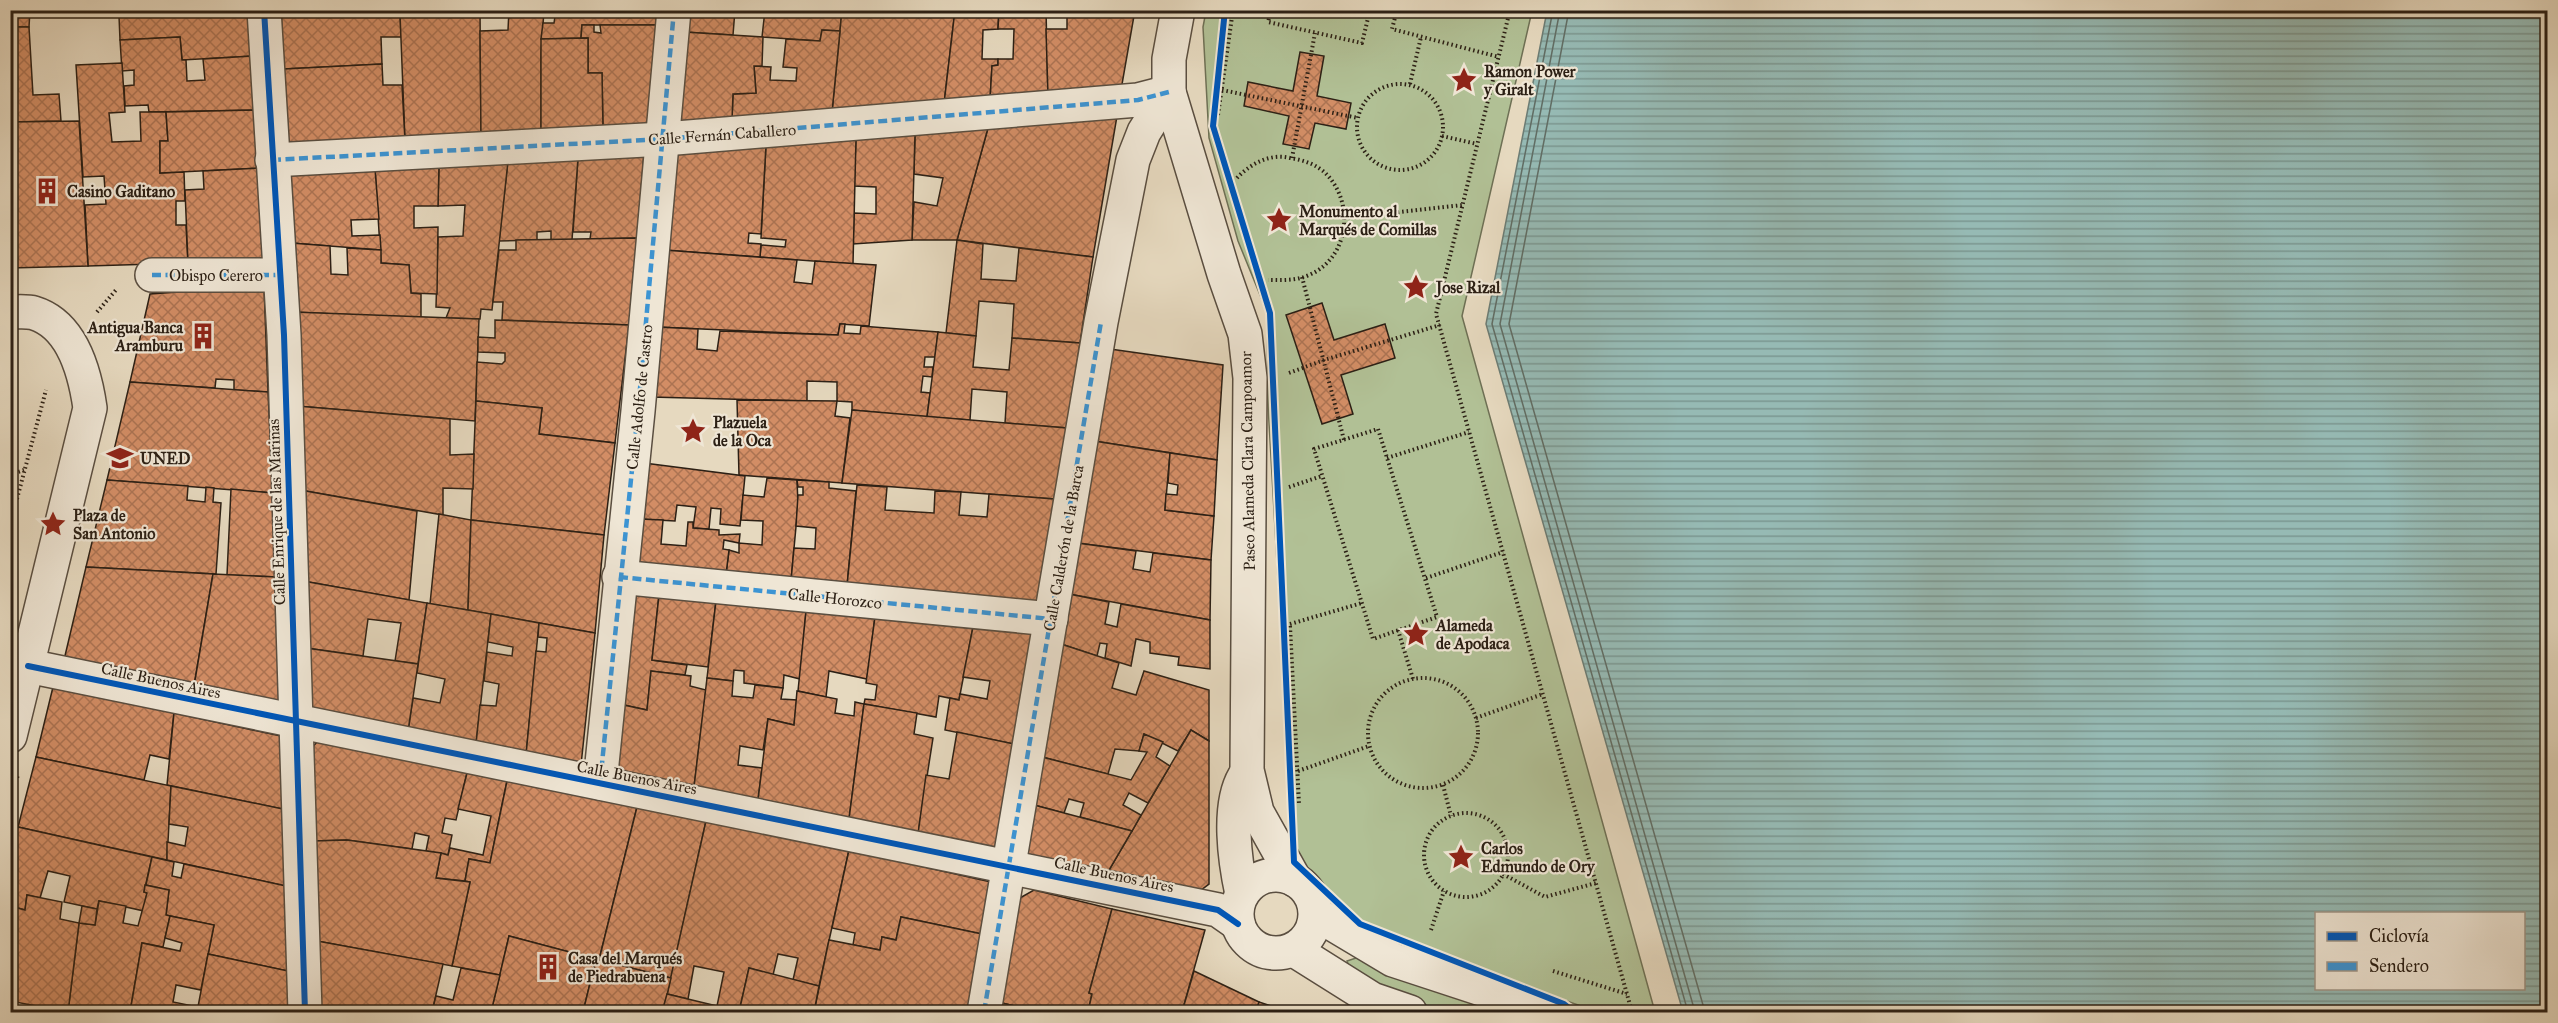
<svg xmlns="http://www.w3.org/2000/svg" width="2558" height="1023" font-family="'IM FELL Great Primer',serif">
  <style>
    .green { fill: #b1c095; stroke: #6e7055; stroke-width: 1.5 }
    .water { fill: url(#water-rules); stroke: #6c7c74; stroke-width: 1.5; fill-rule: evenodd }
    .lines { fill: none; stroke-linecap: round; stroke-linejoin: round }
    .shore { stroke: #616d64; stroke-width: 1.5 }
    .building { fill: url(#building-cross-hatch); stroke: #2c2015; stroke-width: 1.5 }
    .pedestrian-casing { stroke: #5a4e40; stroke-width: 36 }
    .minor-casing { stroke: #5a4e40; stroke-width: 36 }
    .tertiary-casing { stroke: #5a4e40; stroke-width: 36 }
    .path { stroke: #2c2015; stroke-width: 4; stroke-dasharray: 1.5 3; stroke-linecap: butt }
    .pedestrian { stroke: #efe6d5; stroke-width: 33 }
    .minor { stroke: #efe6d5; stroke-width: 33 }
    .tertiary { stroke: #efe6d5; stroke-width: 33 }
    .quiet { stroke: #3c94d3; stroke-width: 4.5; stroke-dasharray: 9 4.5; stroke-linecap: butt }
    .cycleway-casing { stroke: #efe6d5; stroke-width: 10 }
    .cycleway { stroke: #0057b8; stroke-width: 6 }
    .labels { text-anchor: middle; stroke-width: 4.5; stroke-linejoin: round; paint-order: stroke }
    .poi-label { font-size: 16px; font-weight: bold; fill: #2c2015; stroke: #efe6d5; text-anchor: start }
    .street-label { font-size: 16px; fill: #2c2015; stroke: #efe6d5 }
  </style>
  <defs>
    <pattern id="water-rules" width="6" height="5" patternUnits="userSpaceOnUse" patternTransform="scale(1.5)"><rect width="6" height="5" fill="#96bab4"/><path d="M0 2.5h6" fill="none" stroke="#7b9791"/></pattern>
    <pattern id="building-cross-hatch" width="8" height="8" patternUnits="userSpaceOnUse" patternTransform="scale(1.5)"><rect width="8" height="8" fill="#d28d65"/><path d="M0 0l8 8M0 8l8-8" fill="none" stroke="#ab7352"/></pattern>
  </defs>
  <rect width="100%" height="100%" fill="#e6d9bf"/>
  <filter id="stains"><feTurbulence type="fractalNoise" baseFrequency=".00333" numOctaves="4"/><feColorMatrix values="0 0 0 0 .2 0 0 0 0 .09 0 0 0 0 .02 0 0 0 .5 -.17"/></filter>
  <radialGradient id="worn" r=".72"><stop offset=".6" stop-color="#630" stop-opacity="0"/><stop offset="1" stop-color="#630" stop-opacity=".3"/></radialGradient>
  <g class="green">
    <path d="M1206,11H1532L1462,316L1655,1012H1598L1453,961L1360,924L1294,862L1268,405L1267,312L1238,241L1209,138L1203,27Z"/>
    <path d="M1359,957L1521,1012H1446L1388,993L1352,975L1347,961Z"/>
  </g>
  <path class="water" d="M1547,11H2547V1012H1683L1486,324ZM2316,914H2524V988H2316Z"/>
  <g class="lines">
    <g class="shore">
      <path d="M1553,10L1492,324L1688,1012"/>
      <path d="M1560,10L1500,324L1695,1012"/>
      <path d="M1569,10L1509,324L1705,1012"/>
    </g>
  </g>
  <g class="building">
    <path d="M10,10H30L29,27H10Z"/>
    <path d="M145,10H250L253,56L182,60L180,37L120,40L119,16H145Z"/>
    <path d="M281,10H400L401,37H381L382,64L284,69Z"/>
    <path d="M416,10H480L481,137L405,141L400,14L416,12Z"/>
    <path d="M509,10H544L541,54V134L481,137L480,31L508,30Z"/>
    <path d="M556,10H657L656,25H582L581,38L541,39L543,23H554Z"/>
    <path d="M686,10H735L733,35L684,32Z"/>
    <path d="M765,10H842L840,31L822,30L820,41L762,37Z"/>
    <path d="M842,10H955L944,104L832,112Z"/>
    <path d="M955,10H999L998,29L983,30L982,59H998V65L992,66L990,100L944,104Z"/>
    <path d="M999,10H1046L1048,96L990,100L992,66L998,65V59H1013L1014,29H998Z"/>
    <path d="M1135,10L1121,90L1048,96L1046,29H1067V11Z"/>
    <path d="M582,25H594V32L601,33L600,25H656L647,127L603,130L602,73H588V38H581Z"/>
    <path d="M10,27H29L33,95L59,94L61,121L10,122Z"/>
    <path d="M822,30L840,31L832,112L732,120L733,94L756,93L754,66L771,67L770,80L796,81L797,68L783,67L786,39L820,41Z"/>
    <path d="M684,32L763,37L762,66H754L756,93L733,94L732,120L676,124Z"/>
    <path d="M180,37L182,60H186L187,81L205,80L203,59L253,56L256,110L149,112L148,105L125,106L124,86L134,85V70L122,71L120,40Z"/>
    <path d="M588,38V73H602L603,130L541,134V39Z"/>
    <path d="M1300,52L1324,56L1317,96L1351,103L1346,129L1315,123L1309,149L1283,144L1289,116L1244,106L1248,82L1293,91Z"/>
    <path d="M122,63L125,112L109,113L112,142L141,141L140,112H166L168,141H160V173L184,172L185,201H176V225H186L188,263L88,266L85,205L106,204L104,176L83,177L76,65Z"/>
    <path d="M382,64L383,85H402L405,141L288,147L284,69Z"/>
    <path d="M256,110L259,168L160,173V141H168L166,112Z"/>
    <path d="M1117,116L1093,257L957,240L988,128Z"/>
    <path d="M79,121L88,266L10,268V122Z"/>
    <path d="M988,128L957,240H912L914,202L937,206L943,178L914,174L915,134Z"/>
    <path d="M915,134L912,240L853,244L854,213L876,214V187L854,186L856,138Z"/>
    <path d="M856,138L853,264L760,257L761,245L785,247L786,240L761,238L766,145Z"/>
    <path d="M766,145L761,234L749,233L748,243L761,244L760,257L664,250L673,152Z"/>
    <path d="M644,154L637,238L590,239L591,232H573L578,158Z"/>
    <path d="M578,158L572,240H551V231L537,232V240L499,241L508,161Z"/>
    <path d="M508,161L492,310L481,309L480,319L446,318L450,308L436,307L438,237L463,236L465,205L438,206L439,165Z"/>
    <path d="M439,165L438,206H414V228L438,227L437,294L411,293L409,265L381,263L375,169Z"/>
    <path d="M259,168L264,261L188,263L185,190L204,189L203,171Z"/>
    <path d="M375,169L379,219L351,220L352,236L380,235L381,250L291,243L288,173Z"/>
    <path d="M637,238L629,325L502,320L503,302H493L499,250H516V240Z"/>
    <path d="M957,240L983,244L981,279L1016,281L1019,248L1093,257L1080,343L1012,338L1014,304L979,301L976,336L946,333Z"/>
    <path d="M291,243L330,246L331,274L348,275L347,248L381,250V263L409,265L411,293L421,294V318L293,312Z"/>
    <path d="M664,250L797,260L794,282L812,284L815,261L876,265L869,326L840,324L838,335L657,327Z"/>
    <path d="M264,286L268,392L234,390V380L216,379L215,388L130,382L150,294Z"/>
    <path d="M1322,303L1334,340L1385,324L1395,358L1341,375L1353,414L1322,424L1286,315Z"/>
    <path d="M293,312L479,319L475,421L297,406Z"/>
    <path d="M495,320L629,325L615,443L539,434L542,408L476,401L477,362L502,364L505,361V353L478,352V337L495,338Z"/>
    <path d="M840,324H845L844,333L860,334L861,326L938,332L935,357H925L924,367H933L932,377L923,376L921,392L930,393L927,417L852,410V402L837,401V382L807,381V401L651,397L657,327L698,329L697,349L717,351L720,331L838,335Z"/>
    <path d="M938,332L976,336L973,367L1009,370L1012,338L1080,343L1067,428L1005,423L1007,392L972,389L970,420L927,417Z"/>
    <path d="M1110,349L1223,365L1217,460L1094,441Z"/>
    <path d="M130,382L268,392L273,493L107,480Z"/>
    <path d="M737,400L837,401L835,416L850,418L842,483L739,475Z"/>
    <path d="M476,401L542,408L539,434L615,443L604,535L471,520Z"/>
    <path d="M297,406L450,419V455L474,454L473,489L443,488V515L300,490Z"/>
    <path d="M852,410L1067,428L1054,499L842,483Z"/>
    <path d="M1094,441L1170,453L1165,510L1214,516L1211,560L1077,543Z"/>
    <path d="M1170,453L1217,460L1214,516L1165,510L1166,494L1177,495L1178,485L1168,483Z"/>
    <path d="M644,463L745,476L740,526L720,524L721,509L711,508L709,529L693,528L696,507L677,505L675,521L639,519Z"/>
    <path d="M767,478L797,480L798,505L791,581L726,574L729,550L739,553V543L762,545L763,521L741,520L743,495L764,497Z"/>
    <path d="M107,480L188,486L187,500L205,502L206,487L214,488L213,502L221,503L216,574L86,567Z"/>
    <path d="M797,480L829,482V488L856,491L847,586L791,581L794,548L815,549L816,528L796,526L798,495H803V487H798Z"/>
    <path d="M857,485L887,487L885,510L934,513L935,491L961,492L959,515L987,517L989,494L1054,499L1037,603L847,586Z"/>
    <path d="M231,489L273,493L277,577L227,575Z"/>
    <path d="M300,490L417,511L409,600L303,581Z"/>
    <path d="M439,514L471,520L468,610L430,604Z"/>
    <path d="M639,519L663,520L661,544L686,546L688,522H693V528L719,530V535L740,534L739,543L724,540L723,549L729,550L726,574L635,567Z"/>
    <path d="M471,520L604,535L595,633L468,610Z"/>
    <path d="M1077,543L1136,551L1133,569L1150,572L1153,553L1211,560L1210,620L1069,594Z"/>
    <path d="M86,567L213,574L194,686L64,660Z"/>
    <path d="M213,574L277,577L283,705L194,686Z"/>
    <path d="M303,581L427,603L418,664L395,661L401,623L368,619L363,656L306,648Z"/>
    <path d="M631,592L659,595L652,660L687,665L685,675L651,671L647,710L619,704Z"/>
    <path d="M1069,594L1109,602L1105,624L1117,627L1121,604L1210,620V669L1178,665L1179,657L1150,653V642L1136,639L1131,666L1105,658L1107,644L1100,643L1097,656L1061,644Z"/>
    <path d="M659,595L716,601L708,667L652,660Z"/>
    <path d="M716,601L806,611L800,679L784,675L783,688L744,683V671L734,670L733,681L707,678Z"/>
    <path d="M427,603L491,614L476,744L408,731L413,698L440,703L445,679L417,673Z"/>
    <path d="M806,611L875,617L867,679L829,671L826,697L798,691Z"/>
    <path d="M491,614L539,623L526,755L476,744L480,705L496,706L499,684L484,681L487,652L512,656L513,647L488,642Z"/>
    <path d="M875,617L973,627L959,700L939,696L936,717L864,704L865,699L875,700L877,685L866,683Z"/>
    <path d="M539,623L595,633L581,765L526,755L536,651L546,652L547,638L538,637Z"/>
    <path d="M973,627L1032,632L1014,744L945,730L950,698L959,700L960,694L987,699L990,681L963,677Z"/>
    <path d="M1061,644L1119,663L1112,688L1136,695L1144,671L1209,690V741L1191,730L1178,751L1144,734L1139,751L1115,749L1108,774L1042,757Z"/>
    <path d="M306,648L418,664L408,731L309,710Z"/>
    <path d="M651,671L691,676L690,686L706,690L694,787L611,771L619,704L647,710Z"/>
    <path d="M707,678L733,681L732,696L753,698L755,685L783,688L781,699L797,700L794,725L768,719L763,750L740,746L738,765L762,768L758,800L694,787Z"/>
    <path d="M53,687L174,713L169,759L150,755L144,780L36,757Z"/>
    <path d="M797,691L837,699L835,713L854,716L855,702L864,704L849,819L758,800L768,719L794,725Z"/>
    <path d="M864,704L917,713L914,734L933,738L918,834L849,819Z"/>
    <path d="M174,713L281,736L283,809L167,785Z"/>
    <path d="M1191,730L1209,741V884L1193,896L1105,877Z"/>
    <path d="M957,732L1014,744L996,851L918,834L926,775L949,779Z"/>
    <path d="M1144,734L1163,742L1156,757L1170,766L1148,803L1129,793L1123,805L1141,815L1132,831L1080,817L1084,803L1069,799L1064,813L1034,805L1042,757L1131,780L1147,752L1139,751Z"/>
    <path d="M317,742L467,773L456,820L445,818L442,833L452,835L448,855L426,851L429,836L415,833L412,849L347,840L313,841L310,750Z"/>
    <path d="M36,757L171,786L167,860L18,827Z"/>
    <path d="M467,773L507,781L490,863L469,859L465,881L436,878L441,853L448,855L450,848L483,855L491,816L458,809Z"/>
    <path d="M507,781L637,807L599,960L509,936L500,975L452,966L470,882L465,881L469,859L490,863Z"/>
    <path d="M171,786L283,809L286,886L167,860V842L185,846L188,827L169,824Z"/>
    <path d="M1034,805L1132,831L1105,877L1025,859Z"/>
    <path d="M637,807L706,821L671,978L599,960Z"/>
    <path d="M706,821L849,850L819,986L793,980L798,958L778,954L773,975L749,968L739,1012L717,1006L724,972L694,966L688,999L667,994Z"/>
    <path d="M18,827L152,857L144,892L147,893L144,911L99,901L97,909L64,902L70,876L48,871L40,898L27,895L25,910L10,906V857Z"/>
    <path d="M347,840L441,853L436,878L470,882L452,966L317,941L313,841Z"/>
    <path d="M849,850L991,882L982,934L901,917L896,940L882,937L880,950L853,945L855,933L832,928Z"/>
    <path d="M152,857L174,862L172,876L181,878L184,864L286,886L288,971L208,954L214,925L166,915L169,890L146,885Z"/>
    <path d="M145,885L169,890L166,915L170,916L163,947L142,943L130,1012H68L79,923L95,925L99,901L126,906L123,923L138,926L147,893L144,892Z"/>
    <path d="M1034,890L1112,909L1089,993L1092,994L1088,1012H1041L1002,1003L1018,899Z"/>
    <path d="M27,895L62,902L60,919L79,923L68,1012L10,1001V906L25,910Z"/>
    <path d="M82,906L97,909L95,925L79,923Z"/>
    <path d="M1112,909L1205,930L1182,1012H1088L1092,994L1089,993Z"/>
    <path d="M170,916L214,925L201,990L176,985L173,1002L198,1007L197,1012H130L142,943L180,951L182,943L165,938Z"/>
    <path d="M901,917L982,934L969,1012H835L824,1010L823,1012H814L829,940L880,950L882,937L896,940Z"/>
    <path d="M509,936L596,959L583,1012H491Z"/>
    <path d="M317,941L443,964L432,1012H319Z"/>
    <path d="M208,954L288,971L290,1012H197Z"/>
    <path d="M596,959L671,978L664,1008L656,1006L655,1012H583Z"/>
    <path d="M461,968L500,975L491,1012H432L436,996L453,1000Z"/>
    <path d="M749,968L819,986L814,1012H739Z"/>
    <path d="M1194,971L1259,1002L1256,1012H1182Z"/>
    <path d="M667,994L717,1006L739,1012H662Z"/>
    <path d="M1259,1002L1289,1012H1256Z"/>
    <path d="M1002,1003L1041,1012H1001Z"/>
  </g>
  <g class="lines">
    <g class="pedestrian-casing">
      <path id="pedestrian" d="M152,275H280"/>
    </g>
    <g class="minor-casing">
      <g id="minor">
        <path d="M264,10L284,335L305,1012"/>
        <path d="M272,160L664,139L1138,100L1169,92"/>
        <path d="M10,312C18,312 27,311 34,313C73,325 85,373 90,408L10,736"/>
        <path d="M619,577L1051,619"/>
        <path d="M28,666L1218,910L1238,924"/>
        <path d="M600,783L638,411L674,10"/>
        <path d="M984,1012L1101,322L1133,160L1144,132L1169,92"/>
      </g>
    </g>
    <g class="tertiary-casing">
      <g id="tertiary">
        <path d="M1178,10L1169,59V92L1224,274L1245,334L1250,378L1247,770L1257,812L1295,880"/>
        <circle cx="1276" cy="914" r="39"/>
        <path d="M1242,894C1235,862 1227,806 1244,777"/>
        <path d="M1316,914L1393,960L1524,1003L1541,1012"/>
        <path d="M1294,950L1372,999L1410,1012"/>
      </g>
    </g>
    <g class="path">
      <path d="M1271,10L1268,22L1362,43L1370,10"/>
      <path d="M1397,10L1392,29L1499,57"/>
      <path d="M1510,10L1436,314L1632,1012"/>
      <circle cx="1400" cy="127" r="43"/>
      <path d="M1410,84L1421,37"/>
      <path d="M1222,90L1358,118"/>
      <path d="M1218,115L1233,10"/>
      <path d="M1442,136L1477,144"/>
      <path d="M1292,158L1315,33"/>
      <path d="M1237,178C1250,164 1270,153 1290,158C1302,160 1313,163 1323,171C1356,200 1350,258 1309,275C1296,281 1282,280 1268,280"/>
      <path d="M1344,218L1463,205"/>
      <path d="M1302,277L1344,440"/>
      <path d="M97,312L116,290"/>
      <path d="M1289,373L1324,360L1440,325"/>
      <path d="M1378,429L1437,617L1373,639L1314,449Z"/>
      <path d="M1387,458L1469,432"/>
      <path d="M10,475L24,470"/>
      <path d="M1289,487L1322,476"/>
      <path d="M10,525L46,390"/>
      <path d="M1426,578L1503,552"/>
      <path d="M1290,624L1362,603"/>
      <path d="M1290,626L1299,804"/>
      <path d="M1398,630L1413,679"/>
      <circle cx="1423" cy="733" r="55"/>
      <path d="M1476,718L1543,694"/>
      <path d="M1298,771L1369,746"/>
      <path d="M1443,785L1451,816"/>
      <path d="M10,799L18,775"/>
      <circle cx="1466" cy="855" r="42"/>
      <path d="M1503,874L1545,897L1596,883"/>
      <path d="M1431,930L1444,891"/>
      <path d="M1553,971L1627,994"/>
    </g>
    <use href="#pedestrian" class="pedestrian"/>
    <use href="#minor" class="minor"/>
    <use href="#tertiary" class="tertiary"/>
    <g class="quiet">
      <path d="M272,160L664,139L1138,100L1169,92"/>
      <path d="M152,275H280"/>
      <path d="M619,577L1051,619"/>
      <path d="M600,783L638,411L674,10"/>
      <path d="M984,1012L1101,322"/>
    </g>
    <g class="cycleway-casing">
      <g id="cycleway">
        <path d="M264,10L284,335L305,1012"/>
        <path d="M1225,10L1213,126L1270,313L1294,862L1360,924L1564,1004L1574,1012"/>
        <path d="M28,666L1218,910L1238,924"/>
      </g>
    </g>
    <use href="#cycleway" class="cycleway"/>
  </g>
  <defs>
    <g id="sight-bare" transform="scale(2.07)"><path d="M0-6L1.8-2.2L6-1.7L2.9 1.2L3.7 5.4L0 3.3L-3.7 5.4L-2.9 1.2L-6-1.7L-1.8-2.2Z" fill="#8f2418" stroke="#efe6d5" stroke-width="2.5" paint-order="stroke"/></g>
    <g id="building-bare" transform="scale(2.07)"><path d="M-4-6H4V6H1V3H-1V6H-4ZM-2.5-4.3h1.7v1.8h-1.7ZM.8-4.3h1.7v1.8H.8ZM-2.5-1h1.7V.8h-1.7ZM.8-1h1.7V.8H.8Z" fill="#8f2418" stroke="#efe6d5" stroke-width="2.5" paint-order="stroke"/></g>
    <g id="university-bare" transform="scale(2.07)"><path d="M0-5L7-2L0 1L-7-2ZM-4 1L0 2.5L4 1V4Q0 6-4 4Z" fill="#8f2418" stroke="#efe6d5" stroke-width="2.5" paint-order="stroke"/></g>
  </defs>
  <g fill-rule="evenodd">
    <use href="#sight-bare" x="1464" y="80"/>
    <use href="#building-bare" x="47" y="191"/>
    <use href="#sight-bare" x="1279" y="220"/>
    <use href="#sight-bare" x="1416" y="287"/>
    <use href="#building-bare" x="203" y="336"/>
    <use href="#sight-bare" x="693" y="431"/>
    <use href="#university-bare" x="120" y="458"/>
    <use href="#sight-bare" x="53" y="524"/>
    <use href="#sight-bare" x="1416" y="634"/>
    <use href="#sight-bare" x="1461" y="857"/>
    <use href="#building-bare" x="548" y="967"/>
  </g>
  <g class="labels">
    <g class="poi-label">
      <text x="1484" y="77">Ramon Power<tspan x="1484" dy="18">y Giralt</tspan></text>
      <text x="67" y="197">Casino Gaditano</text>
      <text x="1299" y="217">Monumento al<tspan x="1299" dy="18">Marqués de Comillas</tspan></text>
      <text x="1436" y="293">Jose Rizal</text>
      <text x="183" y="333" text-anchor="end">Antigua Banca<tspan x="183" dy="18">Aramburu</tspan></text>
      <text x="713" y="428">Plazuela<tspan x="713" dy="18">de la Oca</tspan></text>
      <text x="140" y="464">UNED</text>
      <text x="73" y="521">Plaza de<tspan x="73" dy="18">San Antonio</tspan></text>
      <text x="1436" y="631">Alameda<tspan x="1436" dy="18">de Apodaca</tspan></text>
      <text x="1481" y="854">Carlos<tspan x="1481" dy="18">Edmundo de Ory</tspan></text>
      <text x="568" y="964">Casa del Marqués<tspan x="568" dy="18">de Piedrabuena</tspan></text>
    </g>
    <g class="street-label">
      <text transform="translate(722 134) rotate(-4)" y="6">Calle Fernán Caballero</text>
      <text x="216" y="281">Obispo Cerero</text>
      <text transform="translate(639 397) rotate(-84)" y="6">Calle Adolfo de Castro</text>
      <text transform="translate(1247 461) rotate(-91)" y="6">Paseo Alameda Clara Campoamor</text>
      <text transform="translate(276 512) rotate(-92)" y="6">Calle Enrique de las Marinas</text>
      <text transform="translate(1063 548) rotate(-80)" y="6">Calle Calderón de la Barca</text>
      <text transform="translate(835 598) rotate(6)" y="6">Calle Horozco</text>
      <text transform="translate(161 680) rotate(12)" y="6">Calle Buenos Aires</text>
      <text transform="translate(637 777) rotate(11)" y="6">Calle Buenos Aires</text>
      <text transform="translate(1114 874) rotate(12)" y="6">Calle Buenos Aires</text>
    </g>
  </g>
  <rect width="2558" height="1023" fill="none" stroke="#e6d9bf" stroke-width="36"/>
  <rect x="12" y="12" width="2534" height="999" fill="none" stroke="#2c2015" stroke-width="3"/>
  <rect x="18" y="18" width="2522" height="987" fill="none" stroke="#2c2015" stroke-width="1.5"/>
  <rect x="2315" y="912" width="210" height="78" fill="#efe6d5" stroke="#a19788" stroke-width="1.5"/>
  <rect x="2327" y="932" width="30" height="9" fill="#0057b8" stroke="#a19788" stroke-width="1.5"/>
  <text x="2369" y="942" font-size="18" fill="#2c2015">Ciclovía</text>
  <rect x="2327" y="962" width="30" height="9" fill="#3c94d3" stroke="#a19788" stroke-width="1.5"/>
  <text x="2369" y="972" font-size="18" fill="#2c2015">Sendero</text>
  <rect width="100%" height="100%" filter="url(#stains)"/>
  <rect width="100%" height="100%" fill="url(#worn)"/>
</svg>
